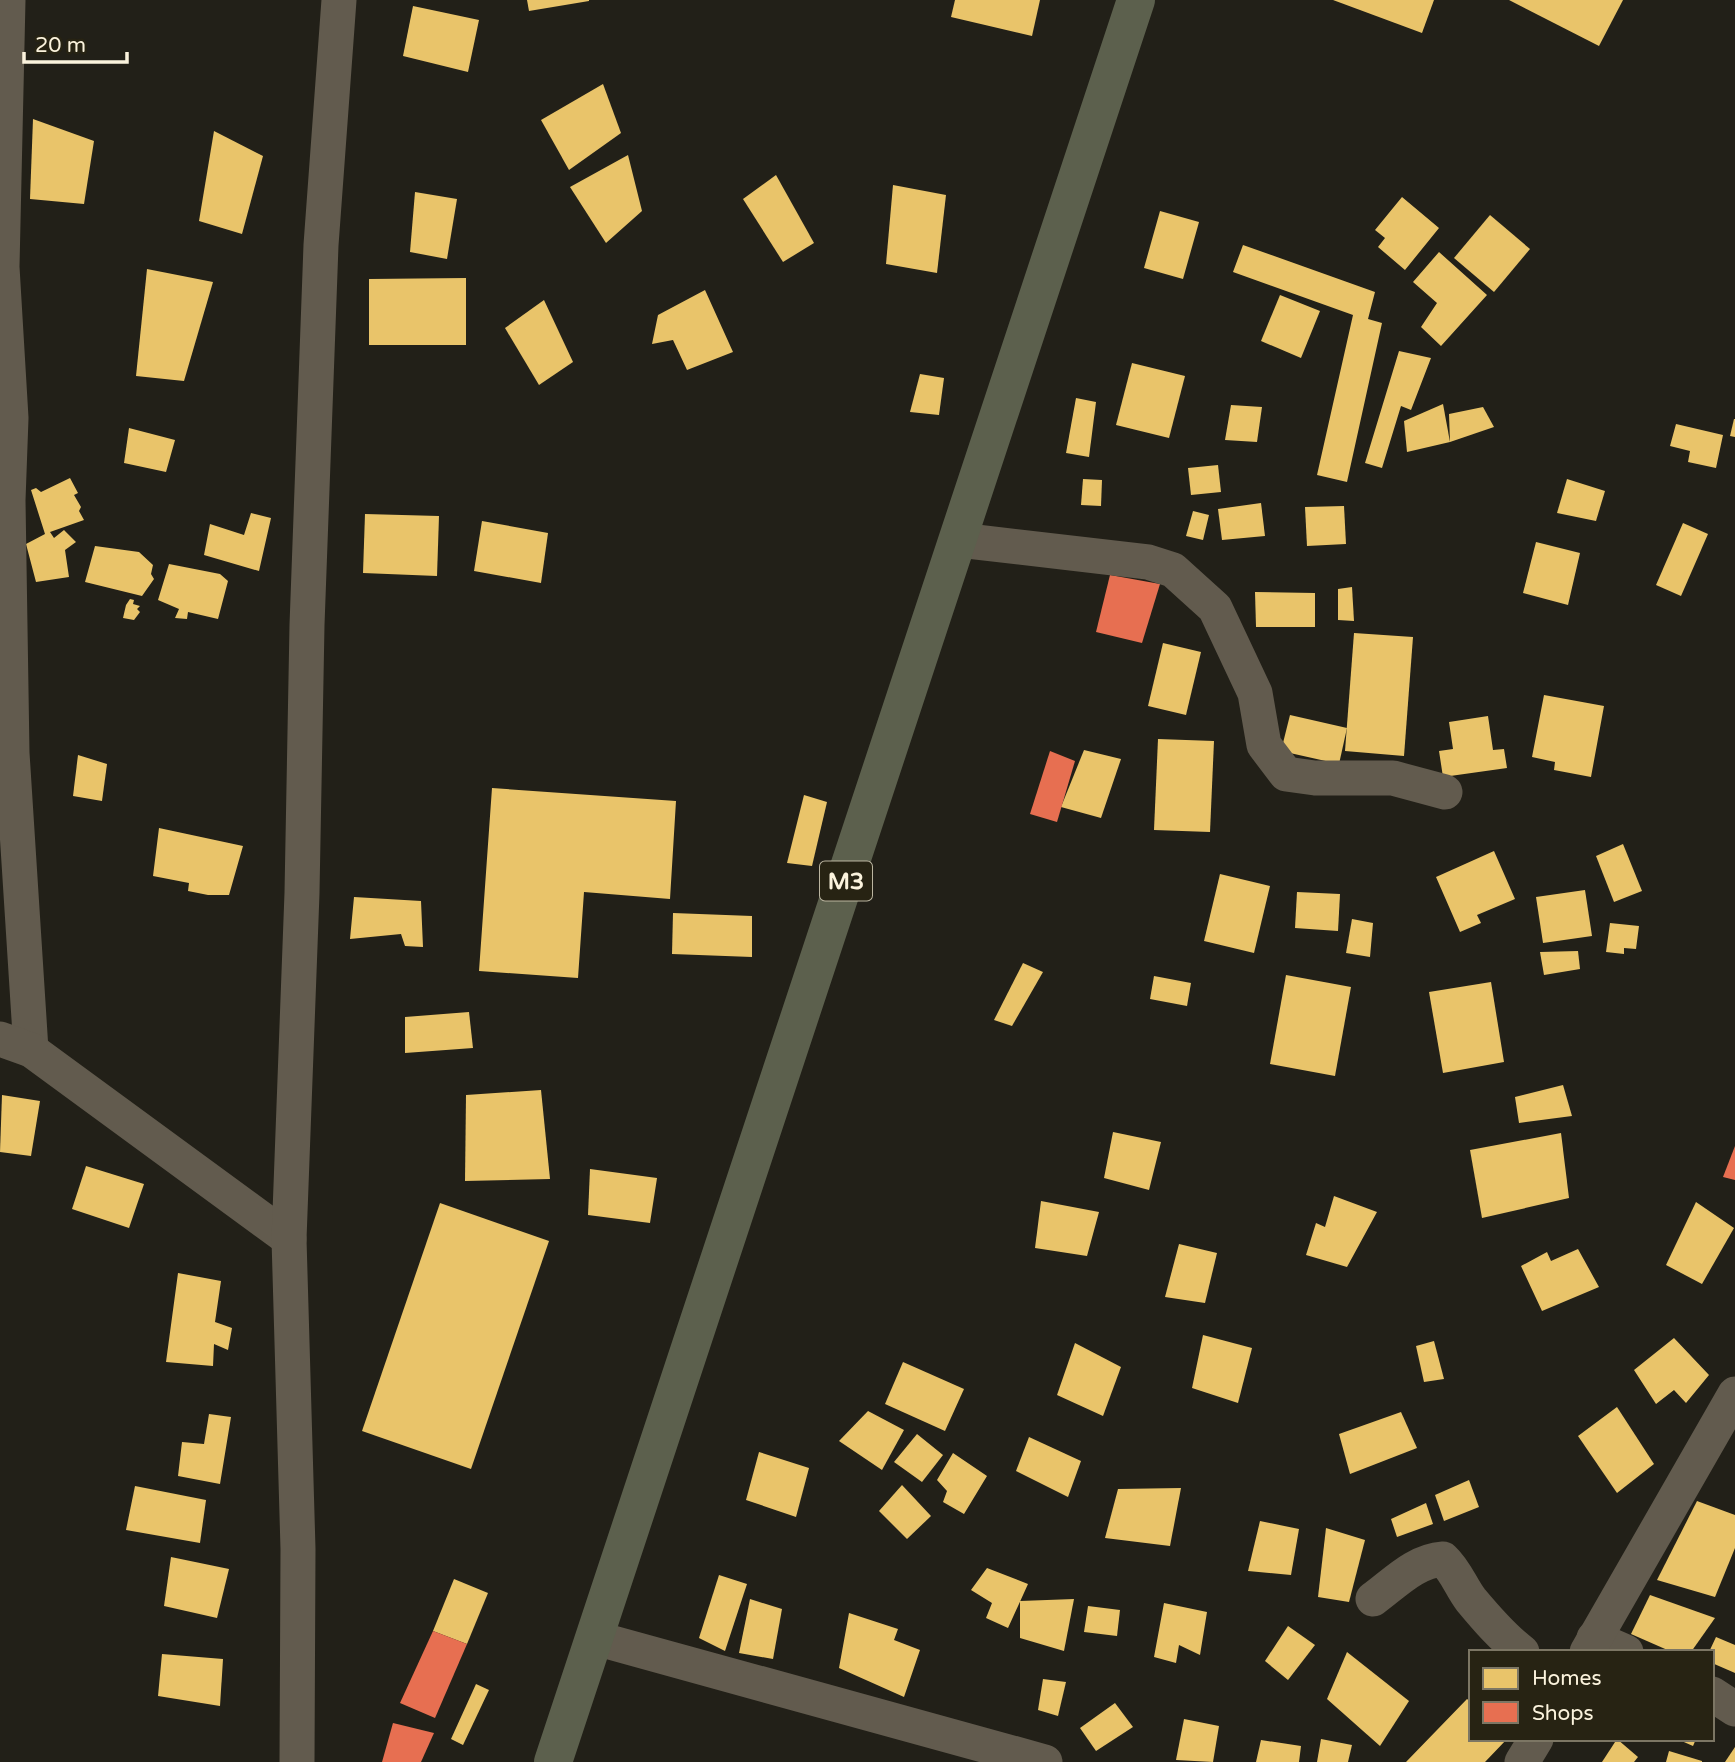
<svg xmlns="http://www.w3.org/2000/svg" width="1735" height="1762" font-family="'Varela Round',sans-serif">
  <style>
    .homes { fill: #e9c46a }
    .shops { fill: #e76f51 }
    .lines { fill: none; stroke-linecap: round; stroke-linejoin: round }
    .minor { stroke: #625b4e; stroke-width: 35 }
    .trunk { stroke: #5c604d; stroke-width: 38 }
    .labels { text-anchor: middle; stroke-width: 7; stroke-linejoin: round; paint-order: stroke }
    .shield { fill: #272313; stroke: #bbb5a0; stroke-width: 2 }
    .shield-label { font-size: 23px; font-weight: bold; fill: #fbf3dd }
  </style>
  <rect width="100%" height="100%" fill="#222018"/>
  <g class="homes">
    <path d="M527,0H589V1L529,11Z"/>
    <path d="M955,0H1040L1032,36L951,17Z"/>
    <path d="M1333,0H1434L1422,33Z"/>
    <path d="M1509,0H1623L1599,46Z"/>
    <path d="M413,6L479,20L468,72L403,56Z"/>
    <path d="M603,84L621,133L569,170L541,120Z"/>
    <path d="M33,119L94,141L84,204L30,199Z"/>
    <path d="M214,131L263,156L242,234L199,221Z"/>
    <path d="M628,155L642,211L606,243L570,187Z"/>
    <path d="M776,175L814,243L783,262L743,199Z"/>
    <path d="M893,185L946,195L937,273L886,264Z"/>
    <path d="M415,192L457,199L447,259L410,252Z"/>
    <path d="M1402,197L1439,228L1405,270L1378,247L1385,238L1375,230Z"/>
    <path d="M1160,211L1199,222L1183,279L1144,268Z"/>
    <path d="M1490,215L1530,249L1494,292L1454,258Z"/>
    <path d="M1243,245L1375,292L1368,319L1382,323L1347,482L1317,475L1353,315L1233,272Z"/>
    <path d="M1439,252L1487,295L1441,346L1421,327L1437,303L1413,282Z"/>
    <path d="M147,269L213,282L184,381L136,376Z"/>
    <path d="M466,278V345H369V279Z"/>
    <path d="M705,290L733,352L687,370L673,340L652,344L658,315Z"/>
    <path d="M1280,295L1320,311L1301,358L1261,341Z"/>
    <path d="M544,300L573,362L539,385L505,328Z"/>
    <path d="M1399,351L1431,358L1411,410L1401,406L1382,468L1365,463Z"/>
    <path d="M1132,363L1185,376L1169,438L1116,425Z"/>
    <path d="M920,374L944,378L939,415L910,412Z"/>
    <path d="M1076,398L1096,402L1089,457L1066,453Z"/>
    <path d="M1443,404L1450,442L1407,452L1404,421Z"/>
    <path d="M1231,405L1262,407L1257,442L1225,440Z"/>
    <path d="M1483,407L1494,427L1450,442L1449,414Z"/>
    <path d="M1734,419H1735V437L1730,436Z"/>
    <path d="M1676,424L1723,435L1716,468L1688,462L1690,451L1670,446Z"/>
    <path d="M129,428L175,440L166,472L124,463Z"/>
    <path d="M1218,465L1221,492L1191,495L1188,468Z"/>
    <path d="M70,478L78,493L74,495L81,507L79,511L84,520L50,532L54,538L64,530L76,542L65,550L69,577L36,582L26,544L45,534L31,490L36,488L41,492Z"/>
    <path d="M1083,479L1102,480L1101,506L1081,505Z"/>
    <path d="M1567,479L1605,491L1596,521L1557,513Z"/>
    <path d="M1261,503L1265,536L1222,540L1218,509Z"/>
    <path d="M1344,506L1346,544L1307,546L1305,507Z"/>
    <path d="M1193,511L1209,515L1203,540L1186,536Z"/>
    <path d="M251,513L271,518L259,571L204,555L210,524L244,535Z"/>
    <path d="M365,514L439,516L437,576L363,573Z"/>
    <path d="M482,521L548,533L541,583L474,571Z"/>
    <path d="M1683,523L1708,534L1681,596L1656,585Z"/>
    <path d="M1536,542L1580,553L1568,605L1523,593Z"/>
    <path d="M95,546L139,552L153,565L151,574L154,579L142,596L85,582Z"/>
    <path d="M169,564L220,574L228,581L218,619L188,612L187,619L175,618L179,609L158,600Z"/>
    <path d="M1352,587L1354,621L1338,620V589Z"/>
    <path d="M1255,592L1315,593V627H1256Z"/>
    <path d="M130,599L134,600L133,604L140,606L137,609L140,612L134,620L123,618L126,605Z"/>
    <path d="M1354,633L1413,637L1404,756L1345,751Z"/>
    <path d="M1163,643L1201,652L1186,715L1148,706Z"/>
    <path d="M1544,695L1604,706L1591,777L1554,770L1555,762L1532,757Z"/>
    <path d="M1290,715L1347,728L1339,764L1281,751Z"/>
    <path d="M1488,716L1493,750L1504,749L1507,768L1443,777L1439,751L1453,749L1449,722Z"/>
    <path d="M1158,739L1214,741L1210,832L1154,830Z"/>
    <path d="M1084,750L1121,759L1101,818L1061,807Z"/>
    <path d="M78,755L107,764L102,801L73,796Z"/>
    <path d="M492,788L676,801L670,899L584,892L578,978L479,971Z"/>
    <path d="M804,795L827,802L812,866L787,863Z"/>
    <path d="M159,828L243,846L229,895H208L188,891L189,883L153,876Z"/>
    <path d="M1623,844L1642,891L1614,902L1596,856Z"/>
    <path d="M1494,851L1515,899L1477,915L1481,923L1460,932L1436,877Z"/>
    <path d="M1220,874L1270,886L1254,953L1204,941Z"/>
    <path d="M1585,890L1592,936L1543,943L1536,897Z"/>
    <path d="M1297,892L1340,894L1338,931L1295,928Z"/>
    <path d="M354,897L421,901L423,947L405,946L401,934L350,939Z"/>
    <path d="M673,913L752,916V957L672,954Z"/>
    <path d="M1352,919L1373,923L1370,957L1346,953Z"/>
    <path d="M1610,923L1639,926L1636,949L1624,948V954L1606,952Z"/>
    <path d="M1578,951L1580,969L1544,975L1540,952Z"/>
    <path d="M1023,963L1043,972L1012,1026L994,1020Z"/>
    <path d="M1286,975L1351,987L1335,1076L1270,1064Z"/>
    <path d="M1154,976L1191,983L1187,1006L1150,999Z"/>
    <path d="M1491,982L1504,1062L1443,1073L1429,992Z"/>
    <path d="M469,1012L473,1048L405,1053V1017Z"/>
    <path d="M1563,1085L1572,1116L1519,1123L1515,1097Z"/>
    <path d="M541,1090L550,1179L465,1181L466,1095Z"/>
    <path d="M2,1095L40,1101L31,1156L0,1152Z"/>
    <path d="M1113,1132L1161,1142L1149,1190L1104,1178Z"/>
    <path d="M1561,1133L1569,1198L1482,1218L1470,1150Z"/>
    <path d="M86,1166L144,1184L129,1228L72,1209Z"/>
    <path d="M590,1169L657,1178L650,1223L588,1215Z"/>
    <path d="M1334,1196L1377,1212L1347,1267L1306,1255L1316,1223L1325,1227Z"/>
    <path d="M1041,1201L1099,1212L1087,1256L1035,1248Z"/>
    <path d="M1696,1202L1734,1228L1702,1284L1666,1265Z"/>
    <path d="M440,1203L549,1241L471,1469L362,1431Z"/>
    <path d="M1179,1244L1217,1253L1205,1303L1165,1297Z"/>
    <path d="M1578,1249L1599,1287L1542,1311L1521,1266L1547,1252L1551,1261Z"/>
    <path d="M178,1273L221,1281L215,1322L232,1328L228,1350L214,1344L213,1366L166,1362Z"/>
    <path d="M1203,1335L1252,1348L1238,1403L1192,1388Z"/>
    <path d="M1674,1338L1709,1375L1686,1403L1674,1390L1656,1404L1634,1370Z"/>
    <path d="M1434,1341L1444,1379L1424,1382L1416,1346Z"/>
    <path d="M1075,1343L1121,1367L1103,1416L1057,1395Z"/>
    <path d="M903,1362L964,1389L945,1431L885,1404Z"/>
    <path d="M1617,1407L1654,1464L1617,1493L1578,1436Z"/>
    <path d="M868,1411L904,1430L882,1470L839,1441Z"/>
    <path d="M1401,1412L1417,1448L1350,1474L1339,1434Z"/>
    <path d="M209,1414L231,1417L220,1484L178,1476L182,1442L204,1444Z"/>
    <path d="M917,1434L943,1455L922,1482L894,1462Z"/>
    <path d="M1029,1437L1081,1461L1068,1497L1016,1471Z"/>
    <path d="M759,1452L809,1468L796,1517L746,1500Z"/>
    <path d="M953,1453L987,1476L964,1514L943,1502L947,1491L937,1480Z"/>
    <path d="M1469,1480L1479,1507L1444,1521L1435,1495Z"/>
    <path d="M902,1485L931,1516L907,1539L879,1511Z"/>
    <path d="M135,1486L206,1500L200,1543L126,1530Z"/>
    <path d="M1181,1488L1170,1546L1105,1538L1118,1489Z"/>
    <path d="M1697,1501L1735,1515V1548L1715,1597L1657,1580Z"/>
    <path d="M1426,1503L1433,1524L1397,1537L1391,1519Z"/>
    <path d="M1260,1521L1299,1529L1291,1575L1248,1571Z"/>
    <path d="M1326,1528L1365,1540L1349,1602L1318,1597Z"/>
    <path d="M171,1557L229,1569L217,1618L164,1606Z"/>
    <path d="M987,1568L1028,1584L1008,1628L986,1618L992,1603L971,1590Z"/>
    <path d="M719,1575L747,1584L725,1651L699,1638Z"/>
    <path d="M454,1579L488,1593L467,1644L433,1631Z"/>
    <path d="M1650,1595L1715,1618L1691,1652H1672L1631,1634Z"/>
    <path d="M750,1599L782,1609L773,1659L739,1653Z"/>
    <path d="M1074,1599L1064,1651L1020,1638V1601Z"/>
    <path d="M1164,1603L1207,1612L1200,1655L1179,1645L1176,1663L1154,1657Z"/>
    <path d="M1088,1606L1120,1610L1117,1636L1084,1632Z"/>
    <path d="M849,1613L898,1629L894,1640L920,1650L904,1697L839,1668Z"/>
    <path d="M1288,1626L1315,1645L1288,1680L1265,1661Z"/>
    <path d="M1716,1637L1735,1645V1673L1712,1663V1652H1709Z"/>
    <path d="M1347,1652L1409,1701L1380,1746L1327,1699Z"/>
    <path d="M162,1654L223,1659L220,1706L158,1696Z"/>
    <path d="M1043,1679L1066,1682L1058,1716L1038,1710Z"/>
    <path d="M476,1684L489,1690L463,1745L451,1739Z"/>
    <path d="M1467,1699L1471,1702V1739H1507L1485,1762H1406Z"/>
    <path d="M1115,1703L1133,1727L1096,1751L1080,1728Z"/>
    <path d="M1184,1719L1219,1726L1213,1762L1176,1760Z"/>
    <path d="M1321,1739L1352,1745L1348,1762H1317Z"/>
    <path d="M1617,1739L1638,1757L1634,1762H1602Z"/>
    <path d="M1677,1739H1696L1693,1746Z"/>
    <path d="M1261,1740L1301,1746L1299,1762H1256Z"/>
    <path d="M1735,1747V1762H1725Z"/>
    <path d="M1669,1751L1702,1761V1762H1666Z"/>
  </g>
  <g class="shops">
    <path d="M1110,575L1160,584L1142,643L1096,632Z"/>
    <path d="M1050,751L1075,761L1057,822L1030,814Z"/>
    <path d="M1735,1146V1180L1723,1177Z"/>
    <path d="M433,1631L467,1644L435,1718L400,1703Z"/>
    <path d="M393,1723L434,1733L421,1762H382Z"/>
  </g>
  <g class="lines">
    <g class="minor">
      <path d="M8,0L2,267L11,418L8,500L12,753L31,1050"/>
      <path d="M959,540L1148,562L1173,570L1215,608L1255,693L1264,745L1286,774L1315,778H1393L1445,792"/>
      <path d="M0,1039L31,1050L289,1239"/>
      <path d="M1373,1599C1395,1583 1415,1561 1443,1559C1456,1571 1461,1587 1471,1600C1486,1618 1503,1638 1522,1652"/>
      <path d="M595,1638L1045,1762"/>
      <path d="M1594,1638L1626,1652"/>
      <path d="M1587,1652L1735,1394"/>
      <path d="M1712,1694L1735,1709"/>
      <path d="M297,1762L298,1549L289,1239L302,893L307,625L321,245L339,0"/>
      <path d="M1522,1762L1536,1739"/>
    </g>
    <path class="trunk" d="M553,1762L1136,0"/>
  </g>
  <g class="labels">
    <rect class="shield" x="820" y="861.5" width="52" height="39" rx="5"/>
    <g class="shield-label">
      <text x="846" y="889">M3</text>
    </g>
  </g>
  <rect x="1469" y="1650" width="245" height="91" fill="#272313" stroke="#7c7664" stroke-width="2"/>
  <rect x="1483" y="1668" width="35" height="21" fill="#e9c46a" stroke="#7c7664" stroke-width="2"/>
  <text x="1532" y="1685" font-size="21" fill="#fbf3dd">Homes</text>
  <rect x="1483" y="1702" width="35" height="21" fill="#e76f51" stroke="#7c7664" stroke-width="2"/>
  <text x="1532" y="1720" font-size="21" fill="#fbf3dd">Shops</text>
  <path d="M24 52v10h103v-10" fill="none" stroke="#fbf3dd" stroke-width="3.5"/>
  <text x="35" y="52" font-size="21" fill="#fbf3dd" stroke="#272313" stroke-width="5" paint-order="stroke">20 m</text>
</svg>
